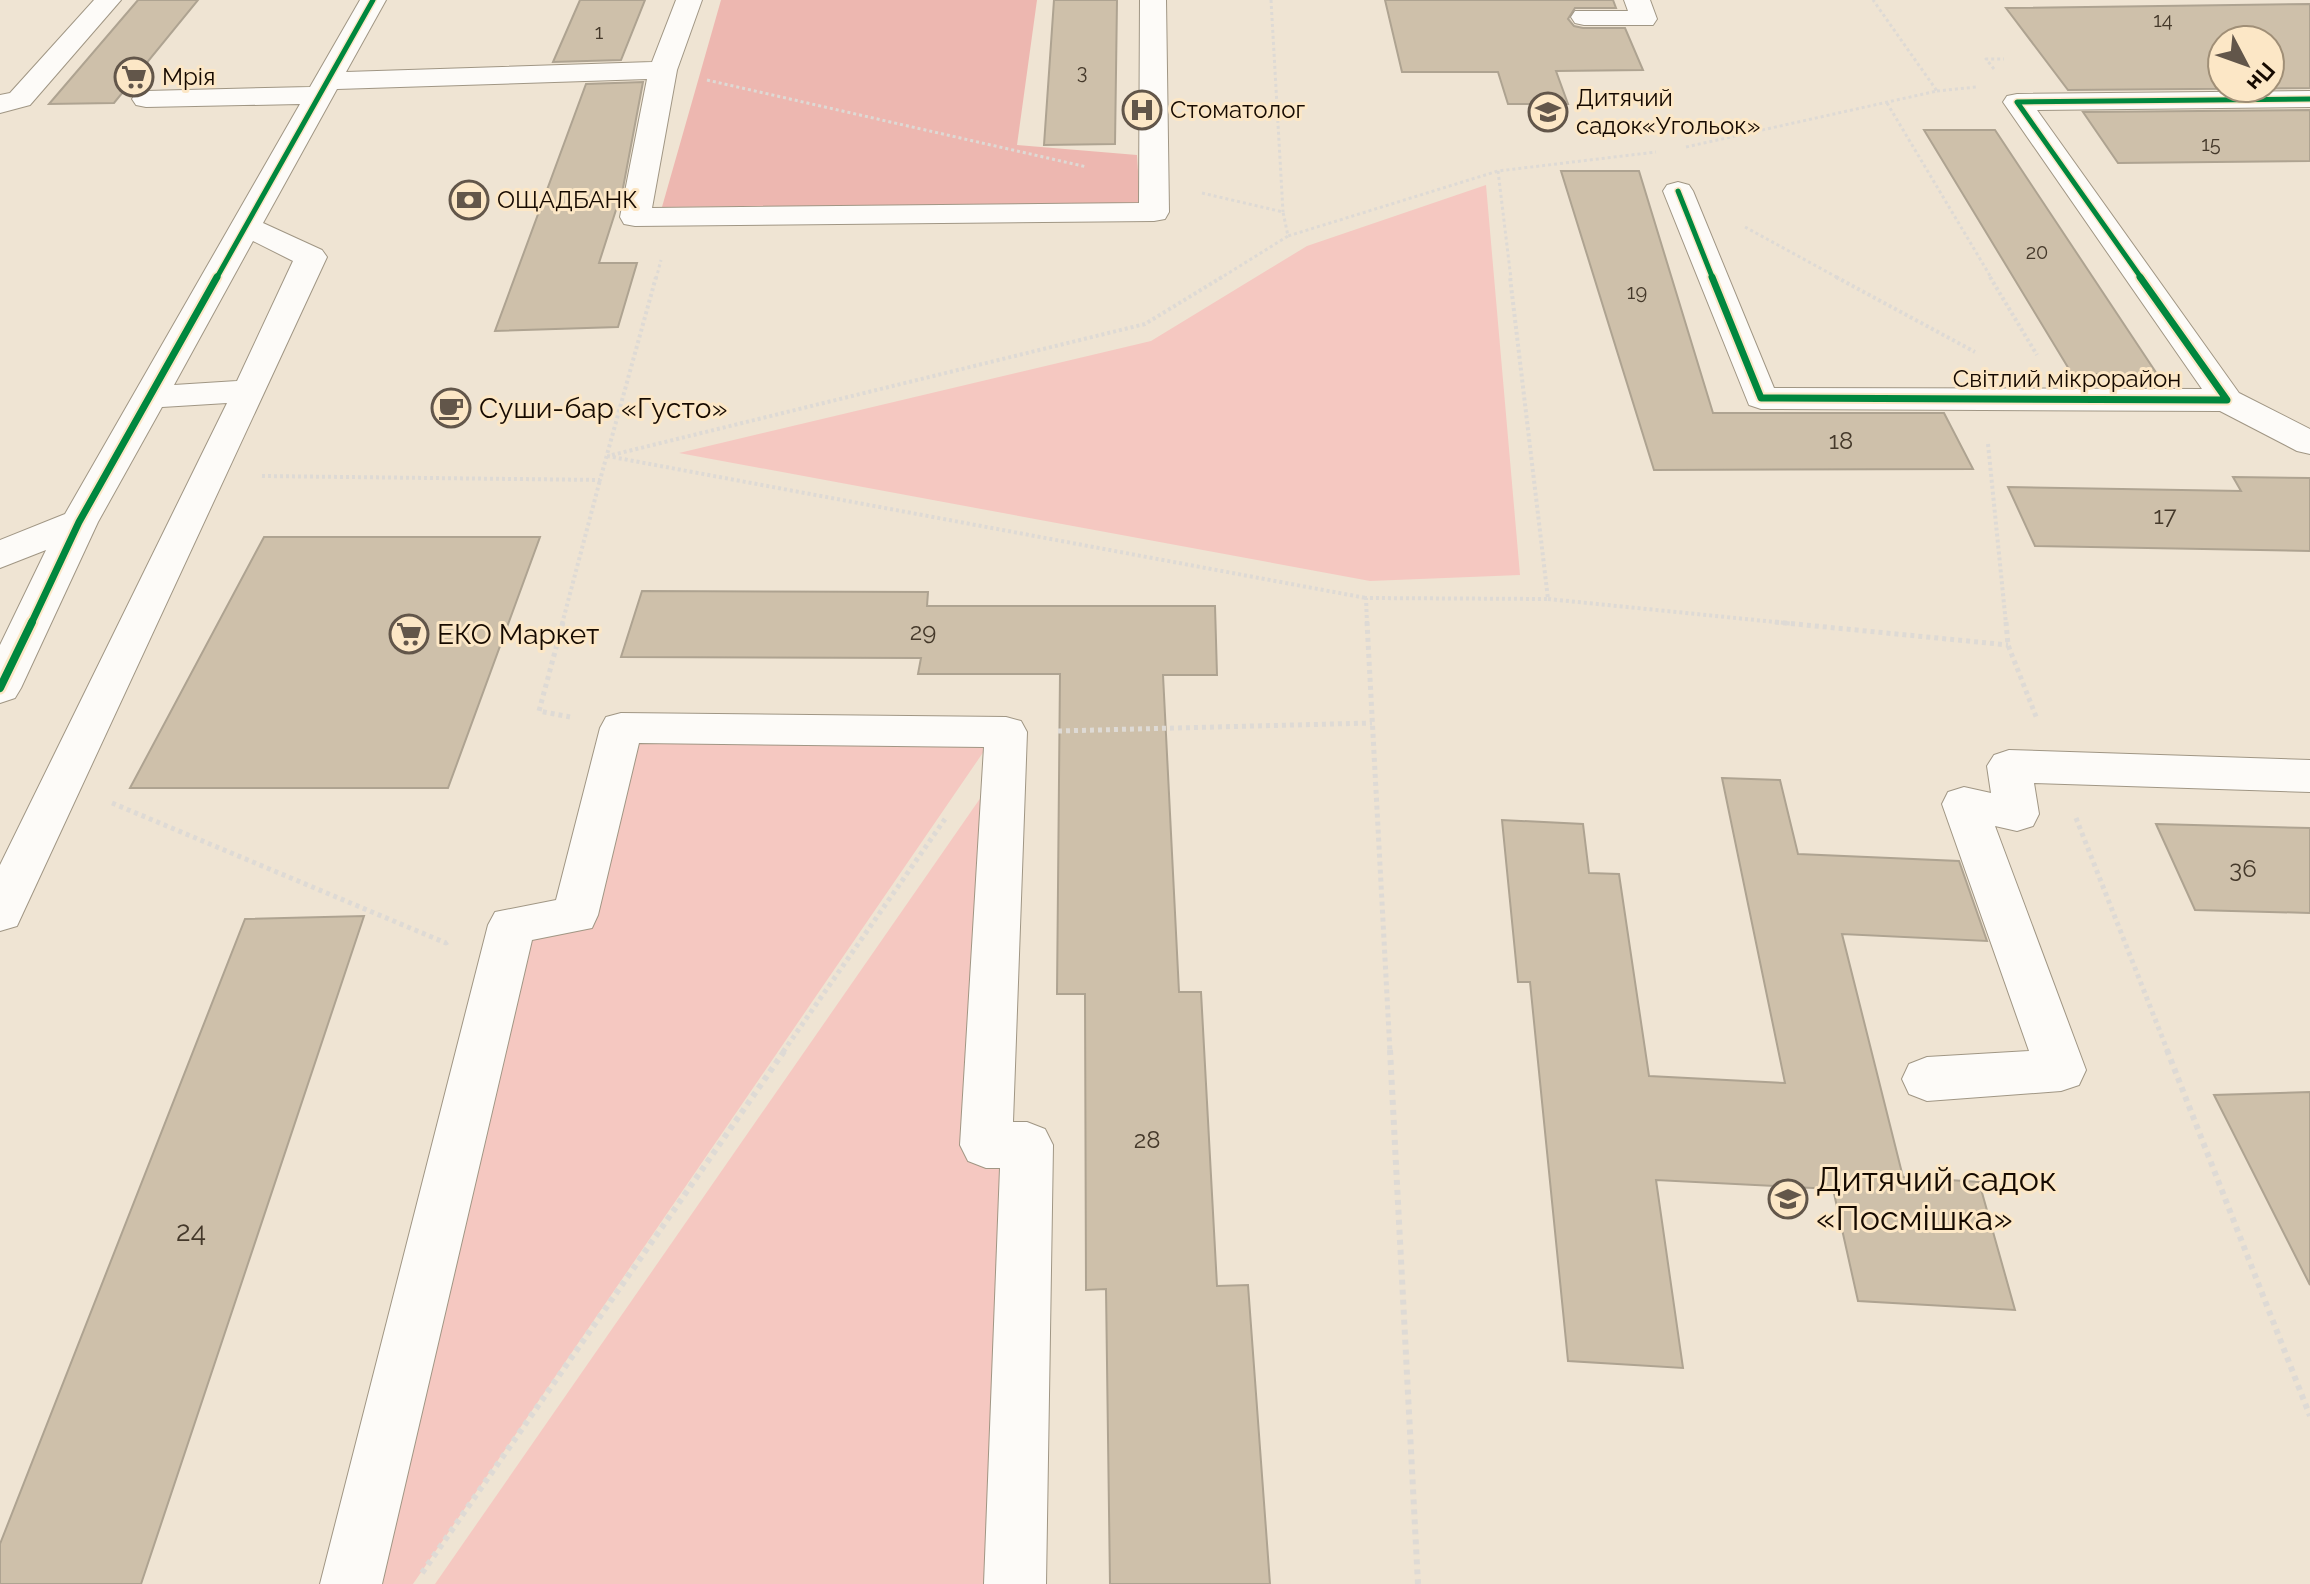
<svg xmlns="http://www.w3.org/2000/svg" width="2310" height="1584" font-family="Raleway,sans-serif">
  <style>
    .green { fill: #f5c8c1 }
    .forest { fill: #edb7b0 }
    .building { fill: #cec0aa; stroke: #aea391; stroke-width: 2; fill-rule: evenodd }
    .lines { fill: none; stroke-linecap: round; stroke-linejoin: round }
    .minor-casing { stroke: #a09684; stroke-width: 2 }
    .path-far3 { stroke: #dedad5; stroke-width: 3; stroke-dasharray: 3 3; stroke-linecap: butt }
    .path-far2 { stroke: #dedad5; stroke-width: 4; stroke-dasharray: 3 3; stroke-linecap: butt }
    .path-far1 { stroke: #dedad5; stroke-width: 5; stroke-dasharray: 4 4; stroke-linecap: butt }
    .path { stroke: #dedad5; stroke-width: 6; stroke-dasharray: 5 5; stroke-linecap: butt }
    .minor { fill: #fdfbf8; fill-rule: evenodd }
    .cycleway-far2-casing { stroke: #fce7c6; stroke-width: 8 }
    .cycleway-far1-casing { stroke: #fce7c6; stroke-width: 11 }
    .cycleway-casing { stroke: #fce7c6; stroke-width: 13 }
    .cycleway-far2 { stroke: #00873e; stroke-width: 5 }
    .cycleway-far1 { stroke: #00873e; stroke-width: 7 }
    .cycleway { stroke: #00873e; stroke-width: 8 }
    .labels { text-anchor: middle; stroke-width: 6; stroke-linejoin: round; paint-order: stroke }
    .far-number-label { font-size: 20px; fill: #44382a }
    .far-poi-label { font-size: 24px; fill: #160a00; stroke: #fce7c6; text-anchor: start }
    .far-street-label { font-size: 24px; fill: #160a00; stroke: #fce7c6 }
    .number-label { font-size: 24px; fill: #44382a }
    .poi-label { font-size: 28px; fill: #160a00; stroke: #fce7c6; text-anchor: start }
    .near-number-label { font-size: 28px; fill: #44382a }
    .near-poi-label { font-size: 34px; fill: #160a00; stroke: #fce7c6; text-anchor: start }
  </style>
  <rect width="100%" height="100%" fill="#efe4d3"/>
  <g class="green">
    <path d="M1486,185L1520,575L1370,581L679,453L1151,341L1307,246Z"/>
    <path d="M620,733L993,738L413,1584H370L526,931L586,926Z"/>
    <path d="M1004,764L1007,1157L990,1584H435Z"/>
  </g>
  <path class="forest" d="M721,0H1037L1017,145L1137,155L1140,204L662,207Z"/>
  <g class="building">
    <path d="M138,0H198L114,103L49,104Z"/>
    <path d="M580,0H645L621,60L553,62Z"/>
    <path d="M1054,0H1117L1115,144L1044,145Z"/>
    <path d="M1385,0H1613L1616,8H1575L1568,19L1574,26L1583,28H1625L1643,70L1556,71L1568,104H1508L1498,72H1402Z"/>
    <path d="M2310,4V88L2068,90L2006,8ZM2222,40H2270V88H2222Z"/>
    <path d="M643,82L623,188L599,263H637L618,327L495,331L586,84Z"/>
    <path d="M2310,110V161L2118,163L2083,112Z"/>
    <path d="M1924,130H1995L2157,374H2072Z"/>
    <path d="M1561,171H1639L1713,413H1944L1973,469L1654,470Z"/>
    <path d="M2233,477L2310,478V551L2035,546L2008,487L2241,491Z"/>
    <path d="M264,537H540L448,788H130Z"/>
    <path d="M642,591L928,592L927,606H1215L1217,675H1163L1179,992H1201L1217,1286L1248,1285L1270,1584H1110L1106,1289L1086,1290L1085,994H1057L1060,674H918L921,658L621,657Z"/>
    <path d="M1722,778L1780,780L1798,854L1959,861L1987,941L1842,934L1903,1177L1979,1182L2015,1310L1858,1301L1833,1189L1656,1180L1683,1368L1568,1361L1530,982H1518L1502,820L1583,824L1589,873L1619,874L1649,1076L1785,1083Z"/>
    <path d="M2156,824L2310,828V913L2195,910Z"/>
    <path d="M364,916L141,1584H0V1544L245,919Z"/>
    <path d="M2310,1092V1285L2214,1095Z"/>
  </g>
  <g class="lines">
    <g class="minor-casing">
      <g id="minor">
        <path d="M94,0H121L30,105L0,113V95L10,93Z"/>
        <path d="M360,0H386L346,72L652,62L676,0H702L677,70L652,208L1139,203L1140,0H1166L1169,212L1165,219L1154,221L635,226L624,224L620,217L647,79L337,89L263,223L322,250L327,257L23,913L17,926L0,931V865L227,403L162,407L98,522L21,688L15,698L0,703V645L46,550L0,568V540L65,514L300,104L146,107L136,105L132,99L136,93L146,91L310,87ZM253,241L293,261L237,381L174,385Z"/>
        <path d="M1624,0H1650L1657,19L1653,25H1584L1575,23L1571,17L1575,11H1628Z"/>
        <path d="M2310,91V107L2037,110L2239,393L2310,429V454L2297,451L2220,411L1761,409L1749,405L1663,191L1667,185L1678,182L1689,185L1693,191L1774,388L2202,389L2003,102L2007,96L2017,94Z"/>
        <path d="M621,713L1006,717L1021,721L1027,732L1013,1122H1027L1045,1129L1053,1145L1046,1584H984L1000,1168H986L968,1161L960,1145L984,747L639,743L598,915L592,928L532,940L382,1584H320L488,925L495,912L556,900L600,728L606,717Z"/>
        <path d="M2009,750L2310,760V792L2034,783L2039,814L2033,826L2017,831L1995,826L2086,1070L2079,1085L2061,1091L1927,1101L1909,1094L1902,1079L1909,1064L1927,1057L2029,1051L1942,804L1948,792L1964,787L1991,793L1987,766L1994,755Z"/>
      </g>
    </g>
    <g class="path-far3">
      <path d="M1271,0L1283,212"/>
      <path d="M1994,69L1986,59H2004"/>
      <path d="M707,80L1087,167"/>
      <path d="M1937,91L1976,87"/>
      <path d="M1887,103L1992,279"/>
      <path d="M1686,147L1937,91L1873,0"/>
      <path d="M1498,171L1511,279"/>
      <path d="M1202,193L1283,212L1288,236L1498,171L1656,152"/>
      <path d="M1745,227L1840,279"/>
      <path d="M656,279L661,260"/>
      <path d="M1219,279L1288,236"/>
    </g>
    <g class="path-far2">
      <path d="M1836,277L1975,352"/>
      <path d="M1990,277L2037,355"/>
      <path d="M1988,444L2006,624"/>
      <path d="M612,455L1145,324L1222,277"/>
      <path d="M607,456L1366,598"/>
      <path d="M262,476L600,480L656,277"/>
      <path d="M1548,599L1795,624"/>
      <path d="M562,624L600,480"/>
      <path d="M1367,624L1366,598L1548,599L1510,277"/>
    </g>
    <g class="path-far1">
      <path d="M563,622L539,711L570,717"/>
      <path d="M1367,622L1390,1052"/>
      <path d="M1775,622L2008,645"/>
      <path d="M2006,622L2008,645L2037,719"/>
      <path d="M1058,731L1372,723"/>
      <path d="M112,803L446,943L449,941"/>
      <path d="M2076,818L2168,1052"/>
      <path d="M783,1052L945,819"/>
    </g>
    <g class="path">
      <path d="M1390,1050L1418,1584"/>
      <path d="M2167,1050L2310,1416"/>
      <path d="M422,1573L785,1050"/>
    </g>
    <use href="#minor" class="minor"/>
    <g class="cycleway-far2-casing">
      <g id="cycleway-far2">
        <path d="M1678,191L1713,279"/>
        <path d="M216,279L373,0"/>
        <path d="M2142,279L2017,102L2310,99"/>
      </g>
    </g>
    <g class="cycleway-far1-casing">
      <g id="cycleway-far1">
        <path d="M1712,277L1761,398L2227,400L2140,277"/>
        <path d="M31,624L79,522L217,277"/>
      </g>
    </g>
    <g class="cycleway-casing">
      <path id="cycleway" d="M0,688L32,622"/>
    </g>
    <use href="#cycleway-far2" class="cycleway-far2"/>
    <use href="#cycleway-far1" class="cycleway-far1"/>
    <use href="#cycleway" class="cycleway"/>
  </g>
  <defs>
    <g id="supermarket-ring" transform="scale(2)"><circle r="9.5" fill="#fce7c6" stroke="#62564a" stroke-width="1.5"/><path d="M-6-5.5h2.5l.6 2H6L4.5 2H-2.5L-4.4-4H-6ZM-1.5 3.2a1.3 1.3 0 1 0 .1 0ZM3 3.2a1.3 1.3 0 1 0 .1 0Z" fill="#62564a"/></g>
    <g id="hospital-ring" transform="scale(2)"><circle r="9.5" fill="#fce7c6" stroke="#62564a" stroke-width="1.5"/><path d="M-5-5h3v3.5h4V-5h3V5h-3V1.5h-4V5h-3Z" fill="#62564a"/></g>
    <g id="school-ring" transform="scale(2)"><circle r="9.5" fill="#fce7c6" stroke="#62564a" stroke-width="1.5"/><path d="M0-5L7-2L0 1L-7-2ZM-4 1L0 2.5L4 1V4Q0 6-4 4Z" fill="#62564a"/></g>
    <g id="bank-ring" transform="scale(2)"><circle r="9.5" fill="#fce7c6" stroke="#62564a" stroke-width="1.5"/><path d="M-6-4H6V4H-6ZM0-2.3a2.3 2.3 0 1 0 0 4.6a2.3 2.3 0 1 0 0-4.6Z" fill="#62564a"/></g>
    <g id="cafe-ring" transform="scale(2)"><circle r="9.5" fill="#fce7c6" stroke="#62564a" stroke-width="1.5"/><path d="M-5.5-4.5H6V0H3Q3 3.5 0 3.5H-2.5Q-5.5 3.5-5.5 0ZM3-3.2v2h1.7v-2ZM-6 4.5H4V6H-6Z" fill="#62564a"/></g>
  </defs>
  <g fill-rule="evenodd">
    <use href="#supermarket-ring" x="134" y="77"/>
    <use href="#hospital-ring" x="1142" y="110"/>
    <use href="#school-ring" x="1548" y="112"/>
    <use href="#bank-ring" x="469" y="200"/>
    <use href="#cafe-ring" x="451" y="408"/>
    <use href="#supermarket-ring" x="409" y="634"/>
    <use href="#school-ring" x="1788" y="1199"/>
  </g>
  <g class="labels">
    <g class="far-number-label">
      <text x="2163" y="27">14</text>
      <text x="599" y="39">1</text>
      <text x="1082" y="79">3</text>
      <text x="2211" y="151">15</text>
      <text x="2037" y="259">20</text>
      <text x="1637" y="299">19</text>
    </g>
    <g class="far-poi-label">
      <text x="162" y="85">Мрія</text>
      <text x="1576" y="106">Дитячий<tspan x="1576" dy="28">садок«Угольок»</tspan></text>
      <text x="1170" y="118">Стоматолог</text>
      <text x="497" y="208">ОЩАДБАНК</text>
    </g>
    <g class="far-street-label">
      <text x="2067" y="387">Світлий мікрорайон</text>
    </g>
    <g class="number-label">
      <text x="1841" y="449">18</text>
      <text x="2165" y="524">17</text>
      <text x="923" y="640">29</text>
      <text x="2243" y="877">36</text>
      <text x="1147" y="1148">28</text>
    </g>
    <g class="poi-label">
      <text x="479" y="418">Суши-бар «Густо»</text>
      <text x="437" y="644">ЕКО Маркет</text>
    </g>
    <g class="near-number-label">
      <text x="191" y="1241">24</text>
    </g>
    <g class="near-poi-label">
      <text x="1816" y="1191">Дитячий садок<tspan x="1816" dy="39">«Посмішка»</tspan></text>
    </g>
  </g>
  <g transform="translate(2246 64) rotate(131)"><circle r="38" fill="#fce7c6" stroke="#a08f77" stroke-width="2"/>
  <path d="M0-6L14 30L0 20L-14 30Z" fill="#62564a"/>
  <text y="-12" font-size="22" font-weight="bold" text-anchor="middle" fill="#160a00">Пн</text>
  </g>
</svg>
